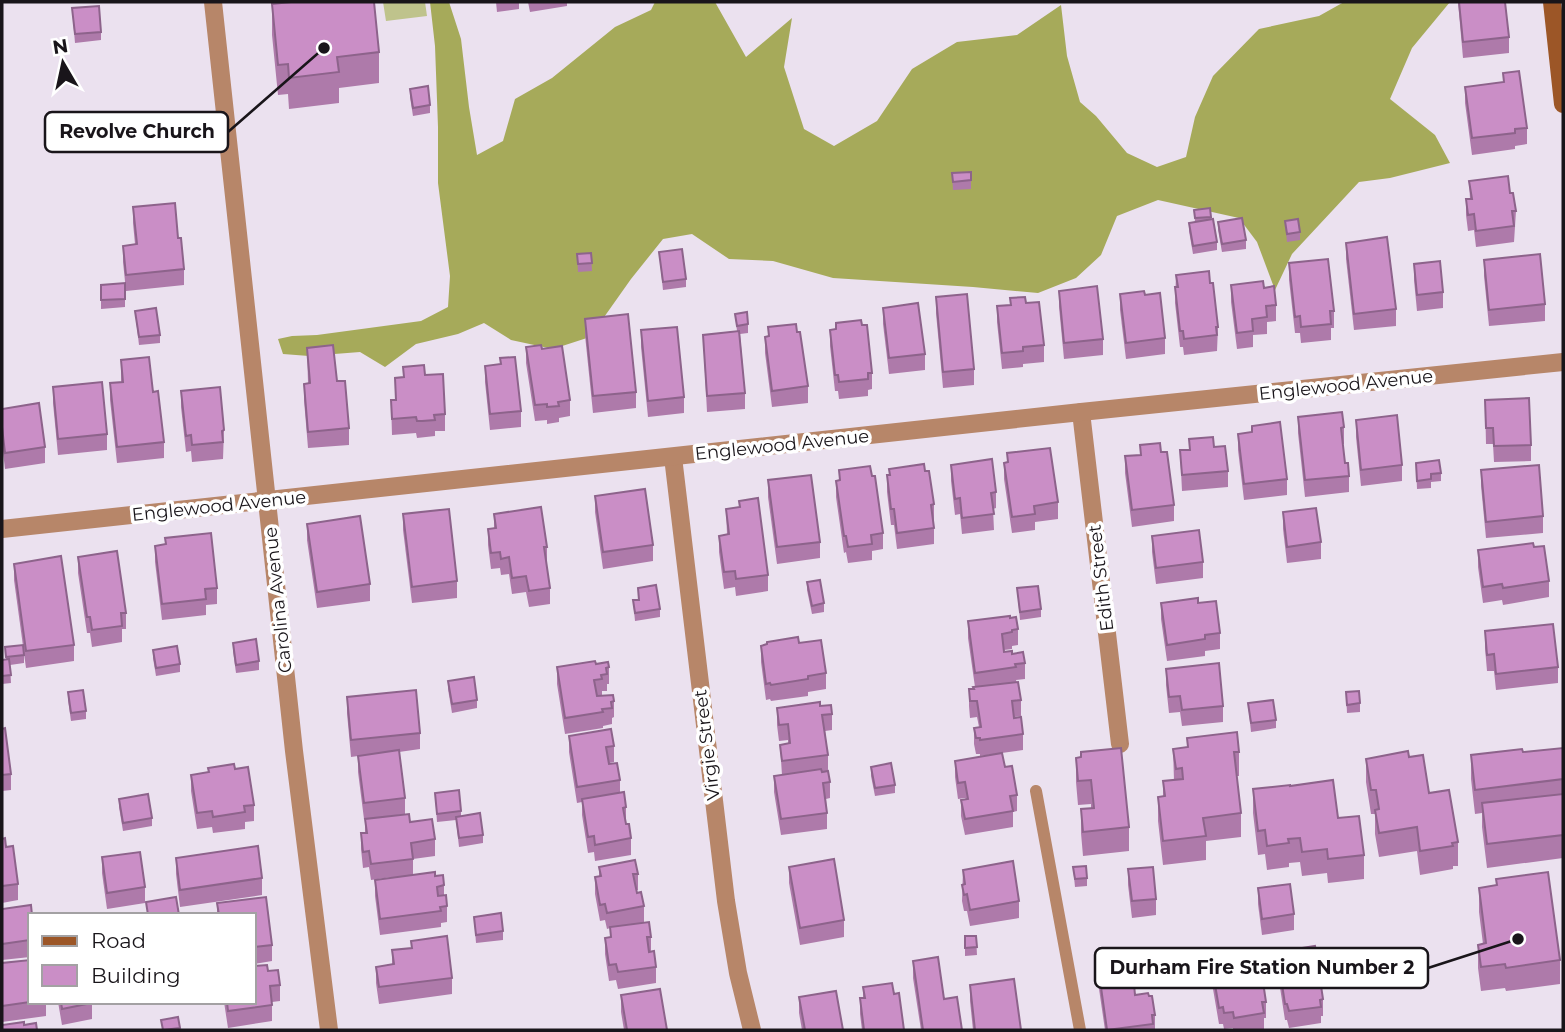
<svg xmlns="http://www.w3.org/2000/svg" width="1565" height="1032" font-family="Montserrat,sans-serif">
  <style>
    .green { fill: #bfc38c }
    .forest { fill: #a6aa5a }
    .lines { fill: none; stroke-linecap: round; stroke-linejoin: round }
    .lane { stroke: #b78669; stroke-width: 12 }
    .street { stroke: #b78669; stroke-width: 18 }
    .secondary { stroke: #9c5627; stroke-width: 18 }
    .wall { fill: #ae7aaa }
    .building { fill: #ca8ec6; stroke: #8d638b; stroke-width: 2 }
    .labels { text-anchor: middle; stroke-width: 7; stroke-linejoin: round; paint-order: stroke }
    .street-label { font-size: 18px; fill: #19151a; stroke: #fff }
    .leader { fill: none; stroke: #19151a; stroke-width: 2.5 }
    .callout-dot { fill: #19151a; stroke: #fff; stroke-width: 2.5 }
    .callout { fill: #fff; stroke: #19151a; stroke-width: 2.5 }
    .callout-label { font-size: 19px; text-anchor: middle; font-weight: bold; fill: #19151a }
  </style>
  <rect width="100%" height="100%" fill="#ebe1ef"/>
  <path class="green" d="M383,2H425L427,16L386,21Z"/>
  <path class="forest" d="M430,2H449L461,39L469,107L477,155L503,141L515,99L552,78L615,27L651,10L655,2H715L746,57L792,18L784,67L804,129L834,146L877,121L912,69L957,42L1017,35L1061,5L1067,56L1080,102L1096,116L1127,153L1157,167L1186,157L1195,117L1213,76L1259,29L1319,16L1344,2H1450L1412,48L1390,99L1435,135L1450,163L1390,178L1359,182L1292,254L1275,290L1257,242L1239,218L1158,200L1117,216L1101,255L1076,278L1038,293L973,287L833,278L773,261L729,259L692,234L663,239L631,279L590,337L553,349L511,340L484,323L458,334L416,344L385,367L360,352L309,356L283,354L278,339L292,336L317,335L421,321L448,307L450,276L438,183V127L435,46Z"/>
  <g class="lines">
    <path class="lane" d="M1036,791L1080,1030"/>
    <g class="street">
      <path d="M213,2L294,751L329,1030"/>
      <path d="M1081,412L1120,744"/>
      <path d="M673,457L726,901L738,973L752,1030"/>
      <path d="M2,529L1081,412L1563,362"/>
    </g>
    <path class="secondary" d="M1552,2L1563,104"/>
  </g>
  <g class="wall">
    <path d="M496,2H519V9L497,12Z"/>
    <path d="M528,2H567V6L530,12Z"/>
    <path d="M1458,2H1505L1509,37V53L1463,58Z"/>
    <path d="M272,4L379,52V83L339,88V103L289,109L288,94L278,95L272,35Z"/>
    <path d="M72,8L101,32V40L75,43Z"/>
    <path d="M1503,73L1527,128V144L1515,146V149L1472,155L1465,103V87L1503,82Z"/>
    <path d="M410,89L430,105V113L413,116L410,97Z"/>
    <path d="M971,172V189L953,190L952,173Z"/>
    <path d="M1469,181L1510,193L1516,211L1514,242L1476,247L1474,230L1468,231L1466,215V199H1470Z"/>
    <path d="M133,207L178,238L184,269V285L126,291L123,262V246L135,244L133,223Z"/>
    <path d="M1210,208L1211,220L1217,242V250L1193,254L1189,231V223L1195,222L1194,210Z"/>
    <path d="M1285,221L1300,232V240L1287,242Z"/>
    <path d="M1218,222L1246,240V249L1222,252L1218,230Z"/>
    <path d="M1346,243L1396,309V326L1354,330L1346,259Z"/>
    <path d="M659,252L686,279V287L663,290Z"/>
    <path d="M591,253L592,271L578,272L577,254Z"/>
    <path d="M1484,260L1545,304V321L1489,326L1484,276Z"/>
    <path d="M1289,263L1334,311V328H1331V340L1301,343L1300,333H1295L1289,280Z"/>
    <path d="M1414,264L1443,292V308L1417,311L1414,280Z"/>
    <path d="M1176,275L1218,327L1217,351L1184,355L1183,347H1180L1175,303Z"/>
    <path d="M125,283V307L101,309V285Z"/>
    <path d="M1231,285L1264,288L1276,305V321L1267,322V334L1253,335V347L1237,349L1231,302Z"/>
    <path d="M1059,291L1103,339V355L1064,359L1059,307Z"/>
    <path d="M1120,294L1145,295L1165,338V354L1126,359L1120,310Z"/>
    <path d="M936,297L974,369V385L943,388L936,313Z"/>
    <path d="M1010,298L1026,303L1044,345V362L1023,364V367L1002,369L997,322V306L1010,305Z"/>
    <path d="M883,308L925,354V370L889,374L883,324Z"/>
    <path d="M135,311L160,335V343L139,345Z"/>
    <path d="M735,314L748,324V333L740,334L745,393V409L707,412L703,335L737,331Z"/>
    <path d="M585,319L636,392V408L593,413L585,335Z"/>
    <path d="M768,327L808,386V403L772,407L765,353V337L768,336Z"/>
    <path d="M641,330L684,397V413L648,417L641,347Z"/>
    <path d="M830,330L872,373V389L868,390V396L839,399L838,391H835L830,346Z"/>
    <path d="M526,347L542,349L570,400V416L559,418V422L547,424V420L535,421L526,363Z"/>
    <path d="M307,348L349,428V445L308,448L304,400V384L308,383Z"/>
    <path d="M500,358L521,411V427L490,430L485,382V366L500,364Z"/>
    <path d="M121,360L153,392L164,442V458L117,463L110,400V383L121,382Z"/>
    <path d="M403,367L425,375L445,414V431H435V436L417,438L416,433L392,435L391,400H395V378L403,377Z"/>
    <path d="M53,387L107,434V450L58,455L53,403Z"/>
    <path d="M181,391L224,430L223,459L192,462L191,451L186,452L181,407Z"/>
    <path d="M1485,400L1531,445V461L1494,462L1493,444H1486Z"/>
    <path d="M2,409L45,447V463L5,469L2,443Z"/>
    <path d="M1298,417L1344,427V444H1343L1345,463L1349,476V492L1305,497L1298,433Z"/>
    <path d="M1356,420L1402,465V481L1361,486L1356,437Z"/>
    <path d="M1252,426L1287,479V495L1244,500L1238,450V434L1252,432Z"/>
    <path d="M1189,439L1214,447L1228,471V487L1182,491L1180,450H1189Z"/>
    <path d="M1140,445L1161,452L1174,505V521L1132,527L1125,473V456L1140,455Z"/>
    <path d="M1007,453L1058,502V519L1035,522V530L1012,533L1004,479V463H1007Z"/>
    <path d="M1416,463L1441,473V481L1431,482V488L1417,489Z"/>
    <path d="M951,465L996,492V508L993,509L994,530L962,534L960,514L955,515L951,481Z"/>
    <path d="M889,469L925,471L934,504V544L897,549L894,525H891L887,492V475H889Z"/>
    <path d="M839,470L872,476L883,533V549L872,551V560L848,563L846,552L844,553L836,497V481L839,480Z"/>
    <path d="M1481,470L1543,516V533L1486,538L1481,486Z"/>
    <path d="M768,480L820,542V558L777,564L768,497Z"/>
    <path d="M595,496L653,545V561L603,569L595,512Z"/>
    <path d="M739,501L768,575V591L736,596L735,587L724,589L719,552V536L727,534L726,509L739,507Z"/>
    <path d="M1283,512L1321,542V559L1287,563L1283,529Z"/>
    <path d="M403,514L457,581V598L412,603L403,530Z"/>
    <path d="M494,514L547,547V563H546L550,588V604L529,607L526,592L512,594L509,574L501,575L500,568L491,569L488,545V529L494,528Z"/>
    <path d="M307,524L370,584V601L317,608L307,540Z"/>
    <path d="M1152,536L1203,562V578L1156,584L1152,552Z"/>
    <path d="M165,538L217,588V604L206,605V615L162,620L155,562V546L165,544Z"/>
    <path d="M1534,547L1549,581V597L1503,605L1502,600L1483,603L1478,567V550Z"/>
    <path d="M78,557L126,613V629H122V642L92,647L90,633H87L78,573Z"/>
    <path d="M14,564L74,645V661L26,668L14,580Z"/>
    <path d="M807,582L824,603V612L812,614L807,590Z"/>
    <path d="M638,588L660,609V617L635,621L633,600H638Z"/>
    <path d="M1017,588L1041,609V617L1020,620Z"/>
    <path d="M1161,603H1198L1220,633V649L1205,651V656L1167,661L1161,619Z"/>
    <path d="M1010,618L1018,629V645L1012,646V649L1004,650V652L1012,654L1025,663V679L1016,680L1021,700V716L1014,717L1023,734V750L980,756V754H976L974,744V728L979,727L977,717L970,718L969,706V689H973L975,687L968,638V621Z"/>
    <path d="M1485,631L1558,667V683L1496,690L1494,671H1487L1485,648Z"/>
    <path d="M233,643L259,661V670L236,673L233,651Z"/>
    <path d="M799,643L826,673V689L808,692V696L771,701L770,699L766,700L761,662V646Z"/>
    <path d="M5,647L24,655V663L10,665L11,683L2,684V660L6,659Z"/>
    <path d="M153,650L180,664V672L156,676L153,658Z"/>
    <path d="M596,664L609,667V684H607V691H602V695L614,701V717L612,718V724L603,726V728L565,734L557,684V667Z"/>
    <path d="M1166,669L1223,706V722L1182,726L1180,712L1169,713L1166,685Z"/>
    <path d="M448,681L477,700V708L452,713L448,689Z"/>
    <path d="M68,692L86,711V719L71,721L68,700Z"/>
    <path d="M1346,692L1360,703V712L1347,713Z"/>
    <path d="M347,697L420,733V749L399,752L405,798V814L374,818L410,822L435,839V856L413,859V875L435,876L444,885V895L447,906V922L441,923V927L380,935L375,896V880L392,877L371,880L369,867L363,868L361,849V833H365V819H364L358,772V756L351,757L347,713Z"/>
    <path d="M1248,703L1276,720V728L1251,732Z"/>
    <path d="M820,706L832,714V730L825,731L828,755V771L830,782V798L826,799L827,813V829L781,835L774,792V776L782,775L780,745L788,744V740L779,741L777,725V708Z"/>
    <path d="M2,729L11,774V790L2,791Z"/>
    <path d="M569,736L614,746V762L609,763L620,780V792L626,807V824L631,838V855L595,861L594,852L588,853L582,815V802L577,803L569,752Z"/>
    <path d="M1187,738L1239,752V776H1236L1241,813V837L1206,841V860L1163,865L1158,821V797L1163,796V781L1174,780L1173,749L1187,747Z"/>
    <path d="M1563,748V858L1487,868L1482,827V813L1475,814L1471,779V755L1523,752Z"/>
    <path d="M1409,757L1458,842V866H1453V869L1420,875L1417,851L1379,857L1375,834V814H1371L1366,782V759Z"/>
    <path d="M1076,758L1129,827V851L1083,856L1081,833V809L1091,808V804L1078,805L1076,782Z"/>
    <path d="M955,761L1005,767L1017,795V811L1013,812V827L965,835L961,816V800L966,799L965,798L958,799L955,777Z"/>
    <path d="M871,767L895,785V793L875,796L871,776Z"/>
    <path d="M208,768L235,769L254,805V821L245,822V829L213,833L212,827L197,829L191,791V775L208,772Z"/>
    <path d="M1290,786L1338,818L1364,855V879L1328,883L1327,873L1302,876L1300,862L1289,863V867L1267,870L1265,854L1258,855L1253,813V789Z"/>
    <path d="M435,793L461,811V816L483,835V843L459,847L456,820L437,822Z"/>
    <path d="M119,799L152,818V826L123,831L119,807Z"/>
    <path d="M2,839L6,847L18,884V900L2,903Z"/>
    <path d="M102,857L145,887V903L107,909L102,873Z"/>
    <path d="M176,858L262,878V895L180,907L176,874Z"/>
    <path d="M599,867L638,874V890H636L644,906V922L651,937V951L656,967V983L618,989L616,980L609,981L605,954V938L610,937V928L607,929L605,920L600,921L595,894V877H599Z"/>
    <path d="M789,867L844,920V937L800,945L789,883Z"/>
    <path d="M1073,867L1087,878V886L1075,887Z"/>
    <path d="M1128,869L1156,899V915L1132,918L1128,885Z"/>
    <path d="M963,870L1019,901V918L970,926L967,911H964L962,901Z"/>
    <path d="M1496,879L1560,960V984L1506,991L1505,988L1481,991L1478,968V945L1483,944L1479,912V888L1496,885Z"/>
    <path d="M1258,888L1294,914V930L1262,935L1258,904Z"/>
    <path d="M266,897L272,945V961L254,964V915H217V903Z"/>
    <path d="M2,909L30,915V957L2,960Z"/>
    <path d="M474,917L503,931V940L476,943Z"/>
    <path d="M965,936H976L977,955L965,956Z"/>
    <path d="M411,941L452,978V994L379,1004L376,983V967L392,964V950L411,948Z"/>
    <path d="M1277,952L1323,999V1016H1321V1023L1289,1028L1287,1020H1285L1277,968Z"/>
    <path d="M1216,959H1236L1249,984L1266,1002V1018H1264V1029L1233,1030V1028L1224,1029L1223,1024H1219L1213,989V973L1216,972Z"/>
    <path d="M913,961L944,999L962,1030H921L913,978Z"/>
    <path d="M2,963L30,1002H46V1016L2,1022Z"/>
    <path d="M1098,966L1135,995L1155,1015V1030H1105L1098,982Z"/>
    <path d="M268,971L280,985V1001L272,1002V1021L228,1028L224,1002H254Z"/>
    <path d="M970,985L1021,1030H973L970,1001Z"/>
    <path d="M863,987L894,994L904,1030H862L860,1014V998H863Z"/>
    <path d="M621,995L667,1030H624L621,1012Z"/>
    <path d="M799,997L843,1030H802L799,1013Z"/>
    <path d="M58,1002H92V1019L62,1025Z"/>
  </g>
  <g class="building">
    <path d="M291,2H374L379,52L337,57L339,72L289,78L288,64L278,65L272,4Z"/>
    <path d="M1459,2H1505L1509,37L1463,42Z"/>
    <path d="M99,6L101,32L75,34L72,8Z"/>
    <path d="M1519,71L1527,128L1515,129V133L1472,138L1465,87L1504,82L1503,73Z"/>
    <path d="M428,86L430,105L413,108L410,89Z"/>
    <path d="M971,172V180L953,182L952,173Z"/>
    <path d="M1508,176L1510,193H1513L1516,211H1512L1514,226L1476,231L1474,214L1468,215L1466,199H1472L1469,181Z"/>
    <path d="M175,203L178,238H181L184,269L126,275L123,246L137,244L133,207Z"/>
    <path d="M1210,208L1211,217L1195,218L1194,210Z"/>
    <path d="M1242,218L1246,240L1222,244L1218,222Z"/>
    <path d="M1213,219L1217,242L1193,246L1189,223Z"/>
    <path d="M1298,219L1300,232L1287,234L1285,221Z"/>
    <path d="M1387,237L1396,309L1354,314L1346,243Z"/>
    <path d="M682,249L686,279L663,282L659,252Z"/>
    <path d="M591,253L592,263L578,264L577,254Z"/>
    <path d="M1540,254L1545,304L1489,310L1484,260Z"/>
    <path d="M1328,259L1334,311H1330L1331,324L1301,327L1300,316L1295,317L1289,263Z"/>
    <path d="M1440,261L1443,292L1417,295L1414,264Z"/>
    <path d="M1209,271L1210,283H1213L1218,327H1216L1217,335L1184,339L1183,331H1180L1175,287H1178L1176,275Z"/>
    <path d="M1263,281L1264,288L1274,286L1276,305L1266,306L1267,317L1252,319L1253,331L1237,333L1231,285Z"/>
    <path d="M125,283V299L101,300V285Z"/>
    <path d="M1097,286L1103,339L1064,343L1059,291Z"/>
    <path d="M1144,291L1145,295L1160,293L1165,338L1126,343L1120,294Z"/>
    <path d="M967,294L974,369L943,372L936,297Z"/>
    <path d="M1025,297L1026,303L1039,302L1044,345L1023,347V351L1002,353L997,306L1011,305L1010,298Z"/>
    <path d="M918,303L925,354L889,358L883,308Z"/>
    <path d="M156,308L160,335L139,337L135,311Z"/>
    <path d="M747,312L748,324L737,326L735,314Z"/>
    <path d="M628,314L636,392L593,396L585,319Z"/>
    <path d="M861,320L862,325H867L872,373H868V379L839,382L838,375H835L830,330L836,329V323Z"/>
    <path d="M796,324L797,332H800L808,386L772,391L765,337L769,336L768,327Z"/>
    <path d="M677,327L684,397L648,401L641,330Z"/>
    <path d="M739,331L745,393L707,396L703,335Z"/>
    <path d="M333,345L337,381H345L349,428L308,432L304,384L310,383L307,348Z"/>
    <path d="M541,345L542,349L562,346L570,400L558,402L559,406L547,407V404L535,405L526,347Z"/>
    <path d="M149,357L153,392L158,391L164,442L117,447L110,383L123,382L121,360Z"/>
    <path d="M515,357L521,411L490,414L485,366L501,364L500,358Z"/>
    <path d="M424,365L425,375L443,374L445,414L434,415L435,420L422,421H417L416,417L392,419L391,400H396L395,378L404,377L403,367Z"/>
    <path d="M102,382L107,434L58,439L53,387Z"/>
    <path d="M220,387L224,430L222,431L223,442L192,445L191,435L186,436L181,391Z"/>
    <path d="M1529,398L1531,445L1494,446L1493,428H1486L1485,400Z"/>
    <path d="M39,403L45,447L5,453L2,427V409Z"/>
    <path d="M1342,412L1344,427L1341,428L1345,463H1348L1349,476L1305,480L1298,417Z"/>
    <path d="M1397,415L1402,465L1361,470L1356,420Z"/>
    <path d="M1280,422L1287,479L1244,484L1238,434L1252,432V426Z"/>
    <path d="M1213,437L1214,447L1225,446L1228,471L1182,475L1180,450H1190L1189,439Z"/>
    <path d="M1160,443L1161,452H1167L1174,505L1132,510L1125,456L1141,455L1140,445Z"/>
    <path d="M1050,448L1058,502L1034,506L1035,514L1012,517L1004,463L1008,462L1007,453Z"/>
    <path d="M992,459L996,492L991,493L994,514L962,518L960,498L955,499L951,465Z"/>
    <path d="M1439,460L1441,473L1431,474V479L1417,481L1416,463Z"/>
    <path d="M924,464L925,471H929L934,504L931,505L934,528L897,533L894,509H891L887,475H890L889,469Z"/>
    <path d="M1539,465L1543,516L1486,522L1481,470Z"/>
    <path d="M870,466L872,476H875L883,533L871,535L872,544L848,547L846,536H844L836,481L840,480L839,470Z"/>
    <path d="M811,475L820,542L777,547L768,480Z"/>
    <path d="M645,489L653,545L603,552L595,496Z"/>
    <path d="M758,498L768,575L736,579L735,571L724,572L719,536L729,534L726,509L740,507L739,501Z"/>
    <path d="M541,507L547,547H544L550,588L529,591L526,576L512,578L509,557L501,559L500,552L491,553L488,529L496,528L494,514Z"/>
    <path d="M1316,508L1321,542L1287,547L1283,512Z"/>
    <path d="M449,509L457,581L412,587L403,514Z"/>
    <path d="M360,516L370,584L317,592L307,524Z"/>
    <path d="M1199,530L1203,562L1156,568L1152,536Z"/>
    <path d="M211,533L217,588L205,589L206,599L162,604L155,546L166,544L165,538Z"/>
    <path d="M1533,543L1534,547L1544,546L1549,581L1503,588L1502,584L1483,587L1478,550Z"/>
    <path d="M117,551L126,613H121L122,626L92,630L90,617H87L78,557Z"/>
    <path d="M61,556L74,645L26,651L14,564Z"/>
    <path d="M820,580L824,603L812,606L807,582Z"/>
    <path d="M656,585L660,609L635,613L633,600H639L638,588Z"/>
    <path d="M1038,586L1041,609L1020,612L1017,588Z"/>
    <path d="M1198,598V603L1216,601L1220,633L1205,635V639L1167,645L1161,603Z"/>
    <path d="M1010,616V618L1016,617L1018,629L1012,630V632L1002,634L1004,652L1012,651V654L1023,652L1025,663L1015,664L1016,667L975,673L968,621Z"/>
    <path d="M1553,624L1558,667L1496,674L1494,654L1487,655L1485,631Z"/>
    <path d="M798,637L799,643L821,640L826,673L808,676V679L771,685L770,683L766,684L761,646L767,644V642Z"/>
    <path d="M256,639L259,661L236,665L233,643Z"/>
    <path d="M23,645L24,655L6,657L5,647Z"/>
    <path d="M177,646L180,664L156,668L153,650Z"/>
    <path d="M9,659L11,675L2,676V660Z"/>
    <path d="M595,661L596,664L608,662L609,667L606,668L607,674L601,675L602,679L594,680L597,696L613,695L614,701L611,702L612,708L602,709L603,712L565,718L557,667Z"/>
    <path d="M1219,663L1223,706L1182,710L1180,696L1169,697L1166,669Z"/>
    <path d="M474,677L477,700L452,704L448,681Z"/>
    <path d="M1018,682L1021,700L1012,701L1014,718L1021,717L1023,734L980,740V738H976L974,728L981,727L977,701H970L969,689H974L973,687Z"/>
    <path d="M83,690L86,711L71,713L68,692Z"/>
    <path d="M416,690L420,733L351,740L347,697Z"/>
    <path d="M1359,691L1360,703L1347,705L1346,692Z"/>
    <path d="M1273,700L1276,720L1251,723L1248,703Z"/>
    <path d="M820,702V706L831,705L832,714L822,715L828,755L782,761L780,745L790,743L788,724L779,725L777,708Z"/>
    <path d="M5,728L11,774L2,775V729Z"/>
    <path d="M611,729L614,746L606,747L609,764L617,763L620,780L577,787L569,736Z"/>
    <path d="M1237,732L1239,752H1234L1241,813L1203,818L1206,836L1163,841L1158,797L1165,796L1163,781L1183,779L1182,768L1176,769L1173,749L1188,747L1187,738Z"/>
    <path d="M1121,748L1129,827L1083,832L1081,809L1094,808L1091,780L1078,781L1076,758L1081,757V752Z"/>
    <path d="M1563,748V779L1475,790L1471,755L1522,749L1523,752Z"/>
    <path d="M399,750L405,798L364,803L358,756Z"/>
    <path d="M1408,751L1409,757L1423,755L1429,793L1449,790L1458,842L1452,843L1453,846L1420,851L1417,827L1379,833L1375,810L1379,809L1376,790H1371L1366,759Z"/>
    <path d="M1002,753L1005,767L1012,766L1017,795L1010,796L1013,811L965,819L961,800L968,799L965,782L958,783L955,761Z"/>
    <path d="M891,763L895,785L875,788L871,767Z"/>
    <path d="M234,764L235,769L248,767L254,805L244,806L245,812L213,817L212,811L197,813L191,775L209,772L208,768Z"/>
    <path d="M821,769L822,772L828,771L830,782L823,783L827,813L781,819L774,776Z"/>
    <path d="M1333,780L1338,818L1359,816L1364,855L1328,859L1327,849L1302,852L1300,838L1288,839L1289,843L1267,846L1265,830L1258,831L1253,789L1290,785V786Z"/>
    <path d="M459,790L461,811L437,814L435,793Z"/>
    <path d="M624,792L626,807L623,808L626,824H629L631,838L595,845L594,836L588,837L582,799Z"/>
    <path d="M148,794L152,818L123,823L119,799Z"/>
    <path d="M1563,794V835L1487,844L1482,803Z"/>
    <path d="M480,813L483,835L459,838L456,817Z"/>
    <path d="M409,814L410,822L432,819L435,839L411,843L413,859L371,864L369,851L363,852L361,833H367L365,819Z"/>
    <path d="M5,838L6,847L13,846L18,884L2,886V839Z"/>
    <path d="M258,846L262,878L180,890L176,858Z"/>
    <path d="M140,852L145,887L107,893L102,857Z"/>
    <path d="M834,859L844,920L800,928L789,867Z"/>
    <path d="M635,860L638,874H633L637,893L641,892L644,906L607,913L605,904L600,905L595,877L601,876L599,867Z"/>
    <path d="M1013,861L1019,901L970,910L967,894L964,895L962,885L965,884L963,870Z"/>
    <path d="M1086,866L1087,878L1075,879L1073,867Z"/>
    <path d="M1153,867L1156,899L1132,901L1128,869Z"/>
    <path d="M435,872V876L443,875L444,885L437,887L438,896L446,895L447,906L440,907L441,911L380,919L375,880Z"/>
    <path d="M1548,872L1560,960L1506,968L1505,964L1481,967L1478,945L1486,943L1479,888L1497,885L1496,879Z"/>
    <path d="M1290,884L1294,914L1262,919L1258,888Z"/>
    <path d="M176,897L179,915H148L146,902Z"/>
    <path d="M266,897L272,945L254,947V915H219L217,903Z"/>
    <path d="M31,905L32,915H30V940L2,944V909Z"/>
    <path d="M501,913L503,931L476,935L474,917Z"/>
    <path d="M649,922L651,937H647L649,952L654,951L656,967L618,972L616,964L609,965L605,938L611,937L610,927Z"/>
    <path d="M447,936L452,978L379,987L376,967L394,964L392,950L412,948L411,941Z"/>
    <path d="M965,936H976L977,947L965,948Z"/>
    <path d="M1315,946L1323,999L1320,1000L1321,1007L1289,1011L1287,1004H1285L1277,952Z"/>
    <path d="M1236,956V959L1245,958L1249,984L1263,982L1266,1002H1262L1264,1013L1234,1018L1233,1012L1224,1013L1223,1007L1219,1008L1213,973L1218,972L1216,959Z"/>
    <path d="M938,957L944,999L957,997L962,1030H923L913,961Z"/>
    <path d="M30,960V1002L2,1006V963Z"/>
    <path d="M1120,963L1123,986L1134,984L1135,995L1148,993L1149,996H1152L1155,1015H1152L1153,1024L1107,1030L1098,966Z"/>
    <path d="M267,965L268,971L278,970L280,985L270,986L272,1005L228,1011L227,1002H254V966Z"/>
    <path d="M1014,979L1021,1030H975L970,985Z"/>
    <path d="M892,983L894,994L899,993L904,1030H864L860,998H865L863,987Z"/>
    <path d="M660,989L667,1030H627L621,995Z"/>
    <path d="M836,991L843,1030H805L799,997Z"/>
    <path d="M61,1002H92V1003L62,1009Z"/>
    <path d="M178,1017L180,1028L163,1030L161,1020Z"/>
    <path d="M24,1022V1025L36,1023L37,1030H2V1025Z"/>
  </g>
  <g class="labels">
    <g class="street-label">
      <text transform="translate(1346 385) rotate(-6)" y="6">Englewood Avenue</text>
      <text transform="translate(782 445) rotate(-6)" y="6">Englewood Avenue</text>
      <text transform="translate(219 506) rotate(-6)" y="6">Englewood Avenue</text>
      <text transform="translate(1101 578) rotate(-97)" y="6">Edith Street</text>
      <text transform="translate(278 600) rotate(-96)" y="6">Carolina Avenue</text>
      <text transform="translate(707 745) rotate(-97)" y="6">Virgie Street</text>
    </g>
  </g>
  <path class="leader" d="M324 48L228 132M1518 939L1428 968"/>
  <g class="callout-dot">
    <circle cx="324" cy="48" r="7"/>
    <circle cx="1518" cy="939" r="7"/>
  </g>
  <g class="callout">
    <rect x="45" y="112" width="183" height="40" rx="7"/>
    <rect x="1095" y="948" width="333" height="40" rx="7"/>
  </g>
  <g class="callout-label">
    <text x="137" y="138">Revolve Church</text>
    <text x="1262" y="974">Durham Fire Station Number 2</text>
  </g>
  <rect width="1565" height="1032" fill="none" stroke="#19151a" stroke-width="7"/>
  <rect x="28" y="913" width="228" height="91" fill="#ffffff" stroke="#a3a1a3" stroke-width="2"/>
  <rect x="42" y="936" width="35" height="10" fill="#9c5627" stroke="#a3a1a3" stroke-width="2"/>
  <text x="91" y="948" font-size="21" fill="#19151a">Road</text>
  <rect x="42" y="965" width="35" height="21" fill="#ca8ec6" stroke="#a3a1a3" stroke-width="2"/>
  <text x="91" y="983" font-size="21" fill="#19151a">Building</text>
  <g transform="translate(63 63) rotate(351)" stroke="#ffffff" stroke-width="5" paint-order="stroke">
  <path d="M0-5L12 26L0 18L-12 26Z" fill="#19151a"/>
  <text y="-10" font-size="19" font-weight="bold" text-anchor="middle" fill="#19151a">N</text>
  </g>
</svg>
